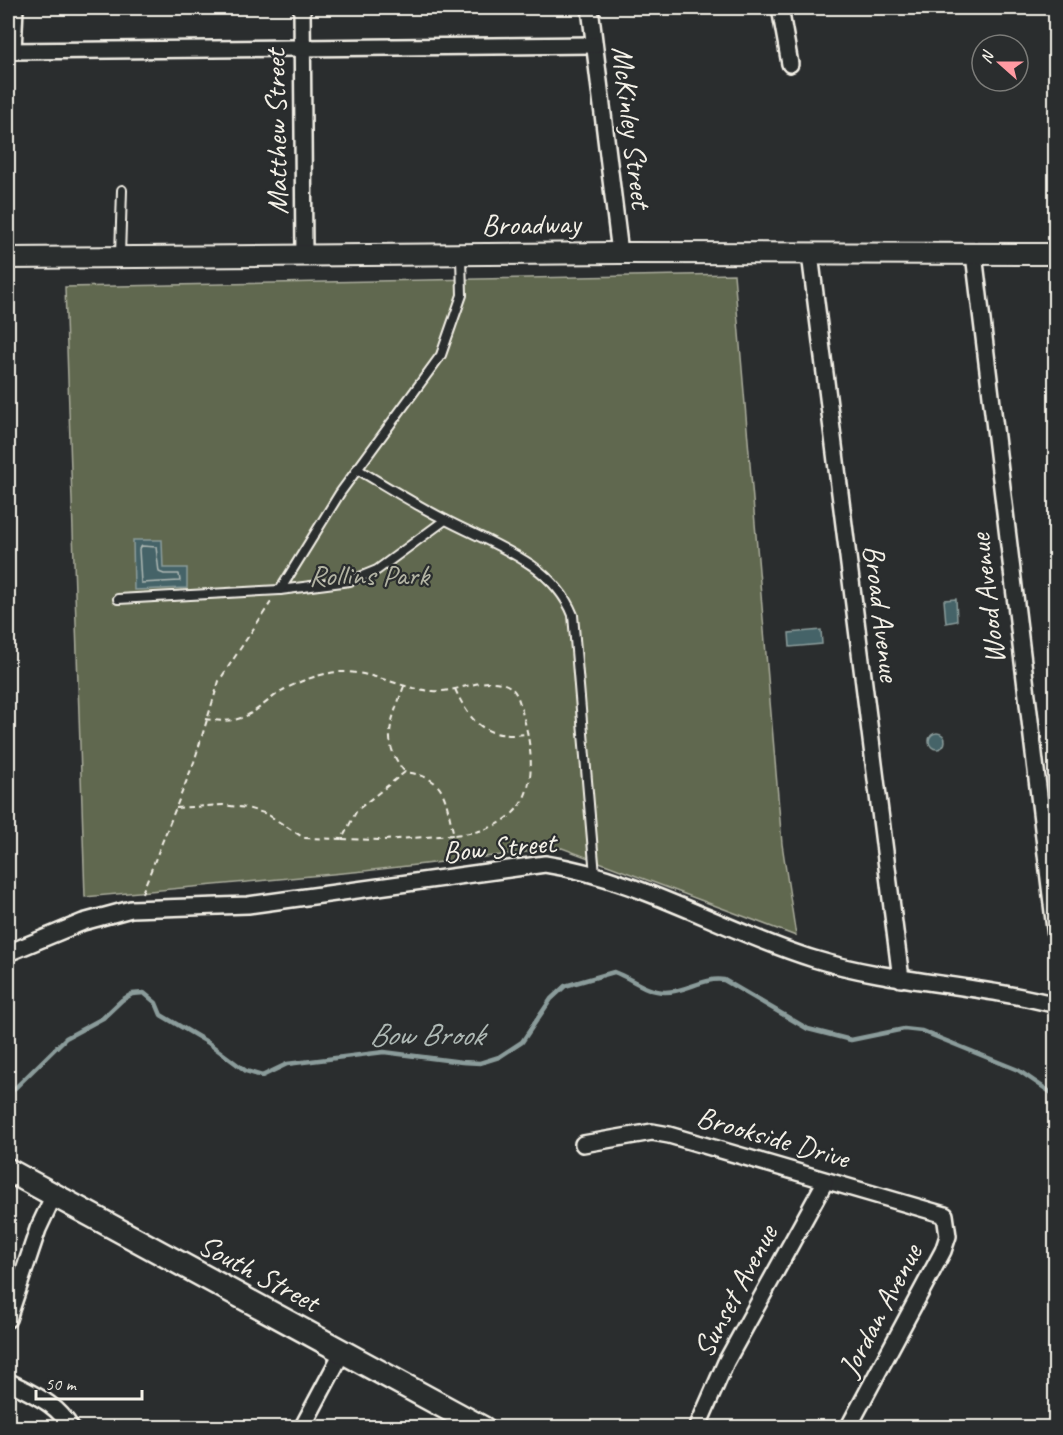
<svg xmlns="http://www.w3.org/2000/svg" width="1063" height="1435" font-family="Caveat,sans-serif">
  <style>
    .green { fill: #61684f; stroke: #aaac9c; stroke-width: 1.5 }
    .water { fill: #456367; stroke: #8b9c9b; stroke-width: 1.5 }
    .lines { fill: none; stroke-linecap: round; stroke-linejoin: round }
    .shore { stroke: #aeb8b4; stroke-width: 1.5 }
    .stream { stroke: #8b9c9b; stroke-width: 4.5 }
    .service-casing { stroke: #f4f1e8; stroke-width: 12 }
    .minor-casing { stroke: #f4f1e8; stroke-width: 20 }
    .tertiary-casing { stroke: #f4f1e8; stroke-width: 24 }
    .secondary-casing { stroke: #f4f1e8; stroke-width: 27 }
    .path { stroke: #f4f1e8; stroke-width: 2; stroke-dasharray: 6 4.5; stroke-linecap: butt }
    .service { stroke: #2a2d2e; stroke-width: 8 }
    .minor { stroke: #2a2d2e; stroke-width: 15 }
    .tertiary { stroke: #2a2d2e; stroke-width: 20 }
    .secondary { stroke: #2a2d2e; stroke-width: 22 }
    .labels { text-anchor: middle; stroke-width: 4.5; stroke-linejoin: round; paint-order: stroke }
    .street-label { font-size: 30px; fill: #f4f1e8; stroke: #2a2d2e }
    .park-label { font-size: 30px; fill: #b2b3a3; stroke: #2a2d2e }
    .water-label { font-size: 32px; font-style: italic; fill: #aeb8b4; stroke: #2a2d2e }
  </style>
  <rect width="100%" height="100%" fill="#2a2d2e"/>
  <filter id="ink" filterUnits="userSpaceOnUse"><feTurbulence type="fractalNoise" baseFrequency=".0167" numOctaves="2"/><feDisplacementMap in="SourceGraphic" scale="12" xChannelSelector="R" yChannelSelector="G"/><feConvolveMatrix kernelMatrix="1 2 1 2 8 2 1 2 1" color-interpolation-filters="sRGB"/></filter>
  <g filter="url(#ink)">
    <path class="green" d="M734,274L782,844L796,936L562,848L364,871L85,897L65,287Z"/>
    <g class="water">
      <path d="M133,540H162L163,568H187V588L134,590Z"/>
      <path d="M956,599L957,621L946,623L944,600Z"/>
      <path d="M821,630L822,644L790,647L789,633Z"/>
      <circle cx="937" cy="741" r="8"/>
    </g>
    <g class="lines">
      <path class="shore" d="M142,546L156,547L159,572L164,574H179L180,581L141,583L139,549Z"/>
      <path class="stream" d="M8,1095L66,1038L103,1018L122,1000L132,994L144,993L156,1003L161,1015L207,1042L246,1071L262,1076L287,1064L384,1052L462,1062L480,1063L499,1057L522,1042L551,999L565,986L614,972C631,978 646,992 665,992C687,992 703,977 724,980L808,1029L851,1040L904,1029L922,1031L1018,1070L1056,1096"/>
      <g class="service-casing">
        <g id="service">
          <path d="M120,256L122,190"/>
          <path d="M357,469C386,486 414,504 444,519C491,544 552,562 573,615L595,875"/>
          <path d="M280,590L350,581L377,570L445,520"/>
          <path d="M118,599L280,590L340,493L441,355L462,295L461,256"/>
        </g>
      </g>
      <g class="minor-casing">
        <g id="minor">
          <path d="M302,8L304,255"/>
          <path d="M590,8L620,253"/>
          <path d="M780,8L790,64"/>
          <path d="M8,51L594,45"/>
          <path d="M13,51L15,8"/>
          <path d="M810,254L901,979"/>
          <path d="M974,254L1056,937"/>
          <path d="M8,953L83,922L131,909L248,905L545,864C639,878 723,931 814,959C893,983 976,984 1056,1005"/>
          <path d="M583,1144L652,1132L669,1135L945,1215L948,1236L943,1251L848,1428"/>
          <path d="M8,1319L38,1229L53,1197"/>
          <path d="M8,1381C32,1394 57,1403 71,1428"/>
          <path d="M302,1428L343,1351"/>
          <path d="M697,1428L726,1362L825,1182"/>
        </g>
      </g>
      <g class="tertiary-casing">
        <path id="tertiary" d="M8,258L620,253L1056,254"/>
      </g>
      <g class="secondary-casing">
        <path id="secondary" d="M8,1170L483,1428"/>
      </g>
      <g class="path">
        <path d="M404,686C392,720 379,741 405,772"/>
        <path d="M455,689C471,724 486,739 526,734"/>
        <path d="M176,808L223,805L247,808L267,814L304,838L342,839L357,810L405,772C448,778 444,798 454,835C529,829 541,783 524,719C519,703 519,687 501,683C477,678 457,693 433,691C399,689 366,667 330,673C316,675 296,683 283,690C270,698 256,713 241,718C229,722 218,721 205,719"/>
        <path d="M342,839L383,840L454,835"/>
        <path d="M142,893L194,762L219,681L271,602"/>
      </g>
      <use href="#service" class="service"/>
      <use href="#minor" class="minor"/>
      <use href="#tertiary" class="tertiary"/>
      <use href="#secondary" class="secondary"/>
    </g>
  </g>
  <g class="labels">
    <g class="street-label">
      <text transform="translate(632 127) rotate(83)" y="10">McKinley Street</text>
      <text transform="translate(276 132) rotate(-91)" y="10">Matthew Street</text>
      <text transform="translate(531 224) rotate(-1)" y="10">Broadway</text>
      <text transform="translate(987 599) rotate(-97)" y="10">Wood Avenue</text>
      <text transform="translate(882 613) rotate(83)" y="10">Broad Avenue</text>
      <text transform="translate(499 847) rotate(-5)" y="10">Bow Street</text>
      <text transform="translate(773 1137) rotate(16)" y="10">Brookside Drive</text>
      <text transform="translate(259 1273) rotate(28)" y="10">South Street</text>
      <text transform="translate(735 1291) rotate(-62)" y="10">Sunset Avenue</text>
      <text transform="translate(880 1310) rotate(-62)" y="10">Jordan Avenue</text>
    </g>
    <g class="park-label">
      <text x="369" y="585">Rollins Park</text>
    </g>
    <g class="water-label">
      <text x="426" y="1045">Bow Brook</text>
    </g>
  </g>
  <rect width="1063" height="1435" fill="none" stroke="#2a2d2e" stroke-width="30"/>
  <rect x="15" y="15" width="1033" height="1405" fill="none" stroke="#f4f1e8" stroke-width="2" filter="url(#ink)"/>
  <g transform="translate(1000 63) rotate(291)"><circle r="28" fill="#2a2d2e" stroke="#7b7b78" stroke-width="1.5"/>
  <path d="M0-4.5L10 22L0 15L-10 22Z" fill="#ff9aa2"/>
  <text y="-9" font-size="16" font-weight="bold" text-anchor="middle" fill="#f4f1e8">N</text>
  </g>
  <path d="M36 1390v9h106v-9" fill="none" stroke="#f4f1e8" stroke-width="3"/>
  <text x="45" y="1390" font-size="18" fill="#f4f1e8" stroke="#2a2d2e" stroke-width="4.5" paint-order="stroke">50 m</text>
</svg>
